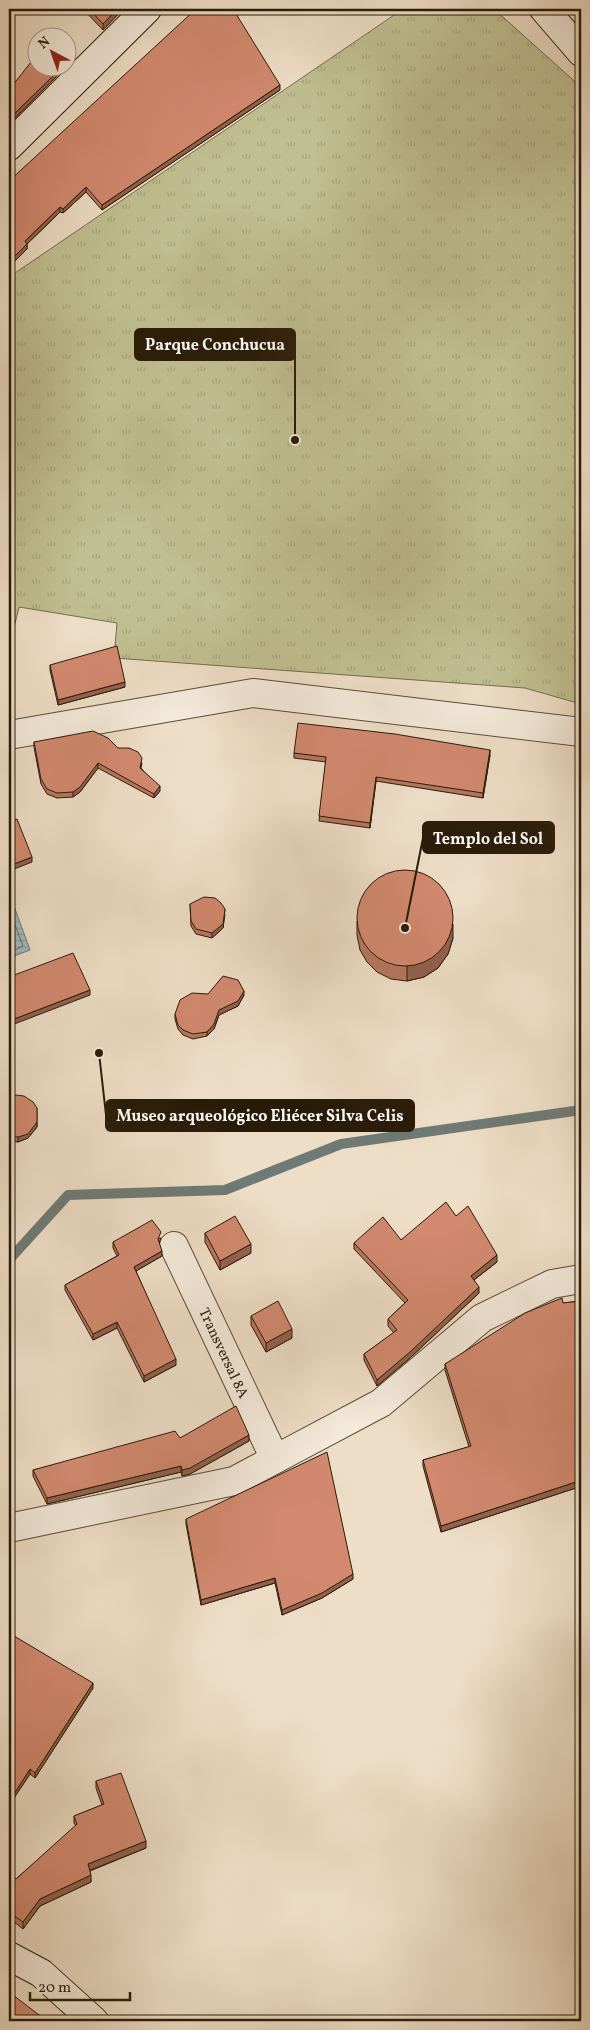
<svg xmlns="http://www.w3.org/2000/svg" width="590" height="2030" font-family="Vollkorn,serif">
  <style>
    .park { fill: url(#park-tufts); stroke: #746d4c }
    .water { fill: url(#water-rules); stroke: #6f7a76 }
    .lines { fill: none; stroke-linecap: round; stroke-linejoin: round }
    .shore { stroke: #646a64; stroke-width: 1 }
    .stream { stroke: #6f7a76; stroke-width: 10 }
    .street-casing { stroke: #5a4c38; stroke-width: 30 }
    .secondary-casing { stroke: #281b08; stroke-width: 30 }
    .street { stroke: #f4eadb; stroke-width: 28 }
    .secondary { stroke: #f4eadb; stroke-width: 28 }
    .wall { fill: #b5765f; stroke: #281b08 }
    .shaded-wall { fill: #93604e; stroke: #281b08 }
    .building { fill: #d2896f; stroke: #281b08 }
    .labels { text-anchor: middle; stroke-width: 4.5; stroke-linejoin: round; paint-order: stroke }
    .street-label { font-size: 15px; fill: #281b08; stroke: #f4eadb }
    .leader { fill: none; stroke: #281b08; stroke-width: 2 }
    .callout-dot { fill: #281b08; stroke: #f4eadb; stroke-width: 2 }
    .callout { fill: #281b08; stroke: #281b08; stroke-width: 2 }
    .callout-label { font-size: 16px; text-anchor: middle; font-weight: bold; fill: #fff }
  </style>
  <defs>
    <pattern id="park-tufts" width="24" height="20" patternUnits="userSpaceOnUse" patternTransform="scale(1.25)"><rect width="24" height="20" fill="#c0bf91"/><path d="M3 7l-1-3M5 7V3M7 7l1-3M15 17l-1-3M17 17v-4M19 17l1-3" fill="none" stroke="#a5a47c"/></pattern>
    <pattern id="water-rules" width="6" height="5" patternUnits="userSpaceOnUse" patternTransform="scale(1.25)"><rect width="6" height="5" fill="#9fb9c0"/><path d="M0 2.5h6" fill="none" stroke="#899ea4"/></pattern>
  </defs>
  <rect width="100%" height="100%" fill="#eedec7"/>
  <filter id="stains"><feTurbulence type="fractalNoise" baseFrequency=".004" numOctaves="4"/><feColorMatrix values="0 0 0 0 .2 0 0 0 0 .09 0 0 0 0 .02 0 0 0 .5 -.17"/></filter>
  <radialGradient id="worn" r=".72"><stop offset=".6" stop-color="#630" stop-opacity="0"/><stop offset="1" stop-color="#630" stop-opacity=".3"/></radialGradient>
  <path class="park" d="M403,9H494L581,87V704L525,688L114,658L117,623L19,607L9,648V268L15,273Z"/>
  <path class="water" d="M14,906L30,950L9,958V908Z"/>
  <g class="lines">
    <path class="shore" d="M9,912L11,914L23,946L9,953"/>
    <path class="stream" d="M9,1260L68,1195L225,1190L341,1144L581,1110"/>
    <g class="street-casing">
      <g id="street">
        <path d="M9,735L253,693L581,732"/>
        <path d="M174,1246L275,1459"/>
        <path d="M9,1528L234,1481L381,1403L482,1318L552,1284L581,1279"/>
      </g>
    </g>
    <g class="secondary-casing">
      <g id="secondary">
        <path d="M544,9L581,52"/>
        <path d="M9,146L147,9"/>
        <path d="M9,1956L41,1973L94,2021"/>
      </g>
    </g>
    <use href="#street" class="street"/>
    <use href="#secondary" class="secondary"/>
  </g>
  <g class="wall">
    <path d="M83,9H123L103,30Z"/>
    <path d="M280,90L102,210L86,192L63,213L60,212L27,244V249L9,181Z"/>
    <path d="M50,665L125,687L58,705L50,670Z"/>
    <path d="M34,742L118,748L142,763L141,768L160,791L154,798L98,768L80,792L73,797L57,798L47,794L41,784L34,747Z"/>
    <path d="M294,753L490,755L483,798L376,781L370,828L319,821L326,762L294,758Z"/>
    <path d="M190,904L225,914L223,928L212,938L196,934L191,926Z"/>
    <path d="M357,921L453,938L448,954L438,968L424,977L407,981L391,979L377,972L367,962L360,950L357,935Z"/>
    <path d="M244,995L238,1006L219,1015L214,1029L207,1036L193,1039L183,1035L178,1029L175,1019V1014Z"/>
    <path d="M9,1097L37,1108V1127L28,1138L18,1142L9,1141Z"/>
    <path d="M456,1216L497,1262L474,1280L479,1293L410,1358L377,1386L364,1360V1354L394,1333L388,1326V1319L405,1303L354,1249V1243L401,1240Z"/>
    <path d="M205,1233L251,1253L220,1270L205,1242Z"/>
    <path d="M161,1238L159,1243L162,1256L136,1271L176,1365L144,1382L117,1328L93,1340L65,1290V1285L117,1256L113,1248V1242Z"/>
    <path d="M581,1301V1492L579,1487L441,1532L423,1466V1460L469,1447L445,1370V1364L563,1303Z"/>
    <path d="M251,1316L292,1338L266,1352L251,1325Z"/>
    <path d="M180,1438L249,1441L190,1474L182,1476L181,1472L47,1504L33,1476V1470Z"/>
    <path d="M186,1519L353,1579L322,1598L282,1615L275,1583L201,1605L186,1524Z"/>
    <path d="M9,1633L93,1688L35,1778L30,1774L14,1798L9,1799Z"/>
    <path d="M96,1781L146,1848L90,1871L91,1882L40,1906L23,1929L9,1918V1875L16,1879L76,1826L74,1823V1816L102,1805L96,1788Z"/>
  </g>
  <g class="shaded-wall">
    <path d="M117,9H123L103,30V24Z"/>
    <path d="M57,72V76L9,124V119Z"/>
    <path d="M280,85V90L102,210V205Z"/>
    <path d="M86,187V192L63,213V209Z"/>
    <path d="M60,207V212L27,244V249L9,267V262L25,241Z"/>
    <path d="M125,682V687L58,705V700Z"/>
    <path d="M490,750V755L483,798V793Z"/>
    <path d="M98,763V768L80,792L73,797V792Z"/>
    <path d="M376,777V781L370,828V823Z"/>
    <path d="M160,786V791L154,798V794Z"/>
    <path d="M32,857V862L9,871V866Z"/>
    <path d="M225,909L223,928L212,938V933Z"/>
    <path d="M453,924V938L448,954L438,968L424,977L407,981V966Z"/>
    <path d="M90,990V995L9,1026V1021Z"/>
    <path d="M244,991V995L238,1006L219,1015L214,1029L207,1036V1032L219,1010Z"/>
    <path d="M37,1122V1127L28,1138L18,1142V1137Z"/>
    <path d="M251,1244V1253L220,1270V1261Z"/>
    <path d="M162,1251V1256L134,1272V1267Z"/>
    <path d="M497,1255V1262L471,1282V1276Z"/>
    <path d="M479,1287V1293L410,1358L377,1386V1380Z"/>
    <path d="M117,1322V1328L93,1340V1334Z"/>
    <path d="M292,1329V1338L266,1352V1343Z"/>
    <path d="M176,1359V1365L144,1382V1376Z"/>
    <path d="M249,1435V1441L190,1474L182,1476V1470Z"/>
    <path d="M181,1466V1472L47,1504V1498Z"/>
    <path d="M579,1481V1487L441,1532V1526Z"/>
    <path d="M353,1574V1579L322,1598L282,1615V1610Z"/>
    <path d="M275,1578V1583L201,1605V1600Z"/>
    <path d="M93,1683V1688L35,1778V1773Z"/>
    <path d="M30,1769V1774L14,1798V1794Z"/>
    <path d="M146,1841V1848L88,1871V1864Z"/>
    <path d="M91,1875V1882L40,1906L23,1929V1922L40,1899Z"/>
  </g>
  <g class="building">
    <path d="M89,9H117L103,24Z"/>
    <path d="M196,9H233L280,85L102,205L86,187L63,209L60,207L25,241L27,244L9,262V181Z"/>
    <path d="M38,53V68H57V72L9,119V90Z"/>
    <path d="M117,646L125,682L58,700L50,665Z"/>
    <path d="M298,723L395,734L490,750L483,793L376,777L370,823L319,816L326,757L294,753Z"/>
    <path d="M93,731L108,738L118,748H129L138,752L142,758L140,768L160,786L154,794L98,763L80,787L73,792L57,793L47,789L41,779L34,742Z"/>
    <path d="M17,819L32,857L9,866V822Z"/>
    <circle cx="405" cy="918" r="48"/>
    <path d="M204,897L215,898L221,903L225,909L223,924L212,933L196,929L191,921L190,904Z"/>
    <path d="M73,953L90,990L9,1021V977Z"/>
    <path d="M223,976L238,980L244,991L238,1001L219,1010L214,1024L207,1032L193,1034L183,1030L178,1025L175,1014L180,1000L192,993L208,994Z"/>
    <path d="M16,1095L24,1096L33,1102L37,1108V1122L28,1134L18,1137L9,1136V1097Z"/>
    <path d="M446,1202L456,1216L468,1206L497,1255L471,1276L479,1287L410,1352L377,1380L364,1354L397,1330L388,1319L408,1300L354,1243L383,1217L401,1240Z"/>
    <path d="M235,1216L251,1244L220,1261L205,1233Z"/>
    <path d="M152,1220L161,1232L158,1239L162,1251L134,1267L176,1359L144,1376L117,1322L93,1334L65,1285L119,1255L113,1242Z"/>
    <path d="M562,1298L563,1303L581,1301V1486L579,1481L441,1526L423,1460L471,1446L445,1364L525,1313Z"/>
    <path d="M278,1301L292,1329L266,1343L251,1316Z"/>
    <path d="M236,1406L249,1435L190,1468L182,1470L181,1466L47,1498L33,1470L175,1431L180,1438Z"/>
    <path d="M327,1452L353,1574L322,1593L282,1610L275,1578L201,1600L186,1519Z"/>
    <path d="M9,1633L93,1683L35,1773L30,1769L14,1794H9Z"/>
    <path d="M121,1773L146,1841L88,1864L91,1875L40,1899L23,1922L9,1912V1875L16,1879L77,1824L74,1816L104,1804L96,1781Z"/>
    <path d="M9,1992L47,2021H9Z"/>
  </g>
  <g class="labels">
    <g class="street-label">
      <text transform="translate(224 1353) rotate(65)" y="5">Transversal 8A</text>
    </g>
  </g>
  <path class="leader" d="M295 440L295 345M405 928L423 838M99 1053L106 1115"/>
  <g class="callout-dot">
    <circle cx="295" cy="440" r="5"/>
    <circle cx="405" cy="928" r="5"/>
    <circle cx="99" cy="1053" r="5"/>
  </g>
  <g class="callout">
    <rect x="135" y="329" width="160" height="31" rx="5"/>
    <rect x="423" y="822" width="131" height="31" rx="5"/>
    <rect x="106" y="1100" width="308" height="31" rx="5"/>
  </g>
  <g class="callout-label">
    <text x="215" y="350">Parque Conchucua</text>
    <text x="488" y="844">Templo del Sol</text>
    <text x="260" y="1121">Museo arqueológico Eliécer Silva Celis</text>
  </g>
  <rect width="590" height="2030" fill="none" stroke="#eedec7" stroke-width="30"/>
  <rect x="10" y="10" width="570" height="2010" fill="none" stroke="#281b08" stroke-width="2.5"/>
  <rect x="15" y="15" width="560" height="2000" fill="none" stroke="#281b08"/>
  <g transform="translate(52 52) rotate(319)"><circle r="24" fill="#f4eadb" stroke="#a29787"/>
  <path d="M0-4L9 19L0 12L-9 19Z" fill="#8f2418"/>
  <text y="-8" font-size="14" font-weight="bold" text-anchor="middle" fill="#281b08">N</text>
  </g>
  <path d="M30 1992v8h100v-8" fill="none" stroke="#281b08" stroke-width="2.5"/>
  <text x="38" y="1992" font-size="15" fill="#281b08" stroke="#f4eadb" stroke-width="4" paint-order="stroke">20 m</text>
  <rect width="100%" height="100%" filter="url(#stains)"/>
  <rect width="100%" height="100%" fill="url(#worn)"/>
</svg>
